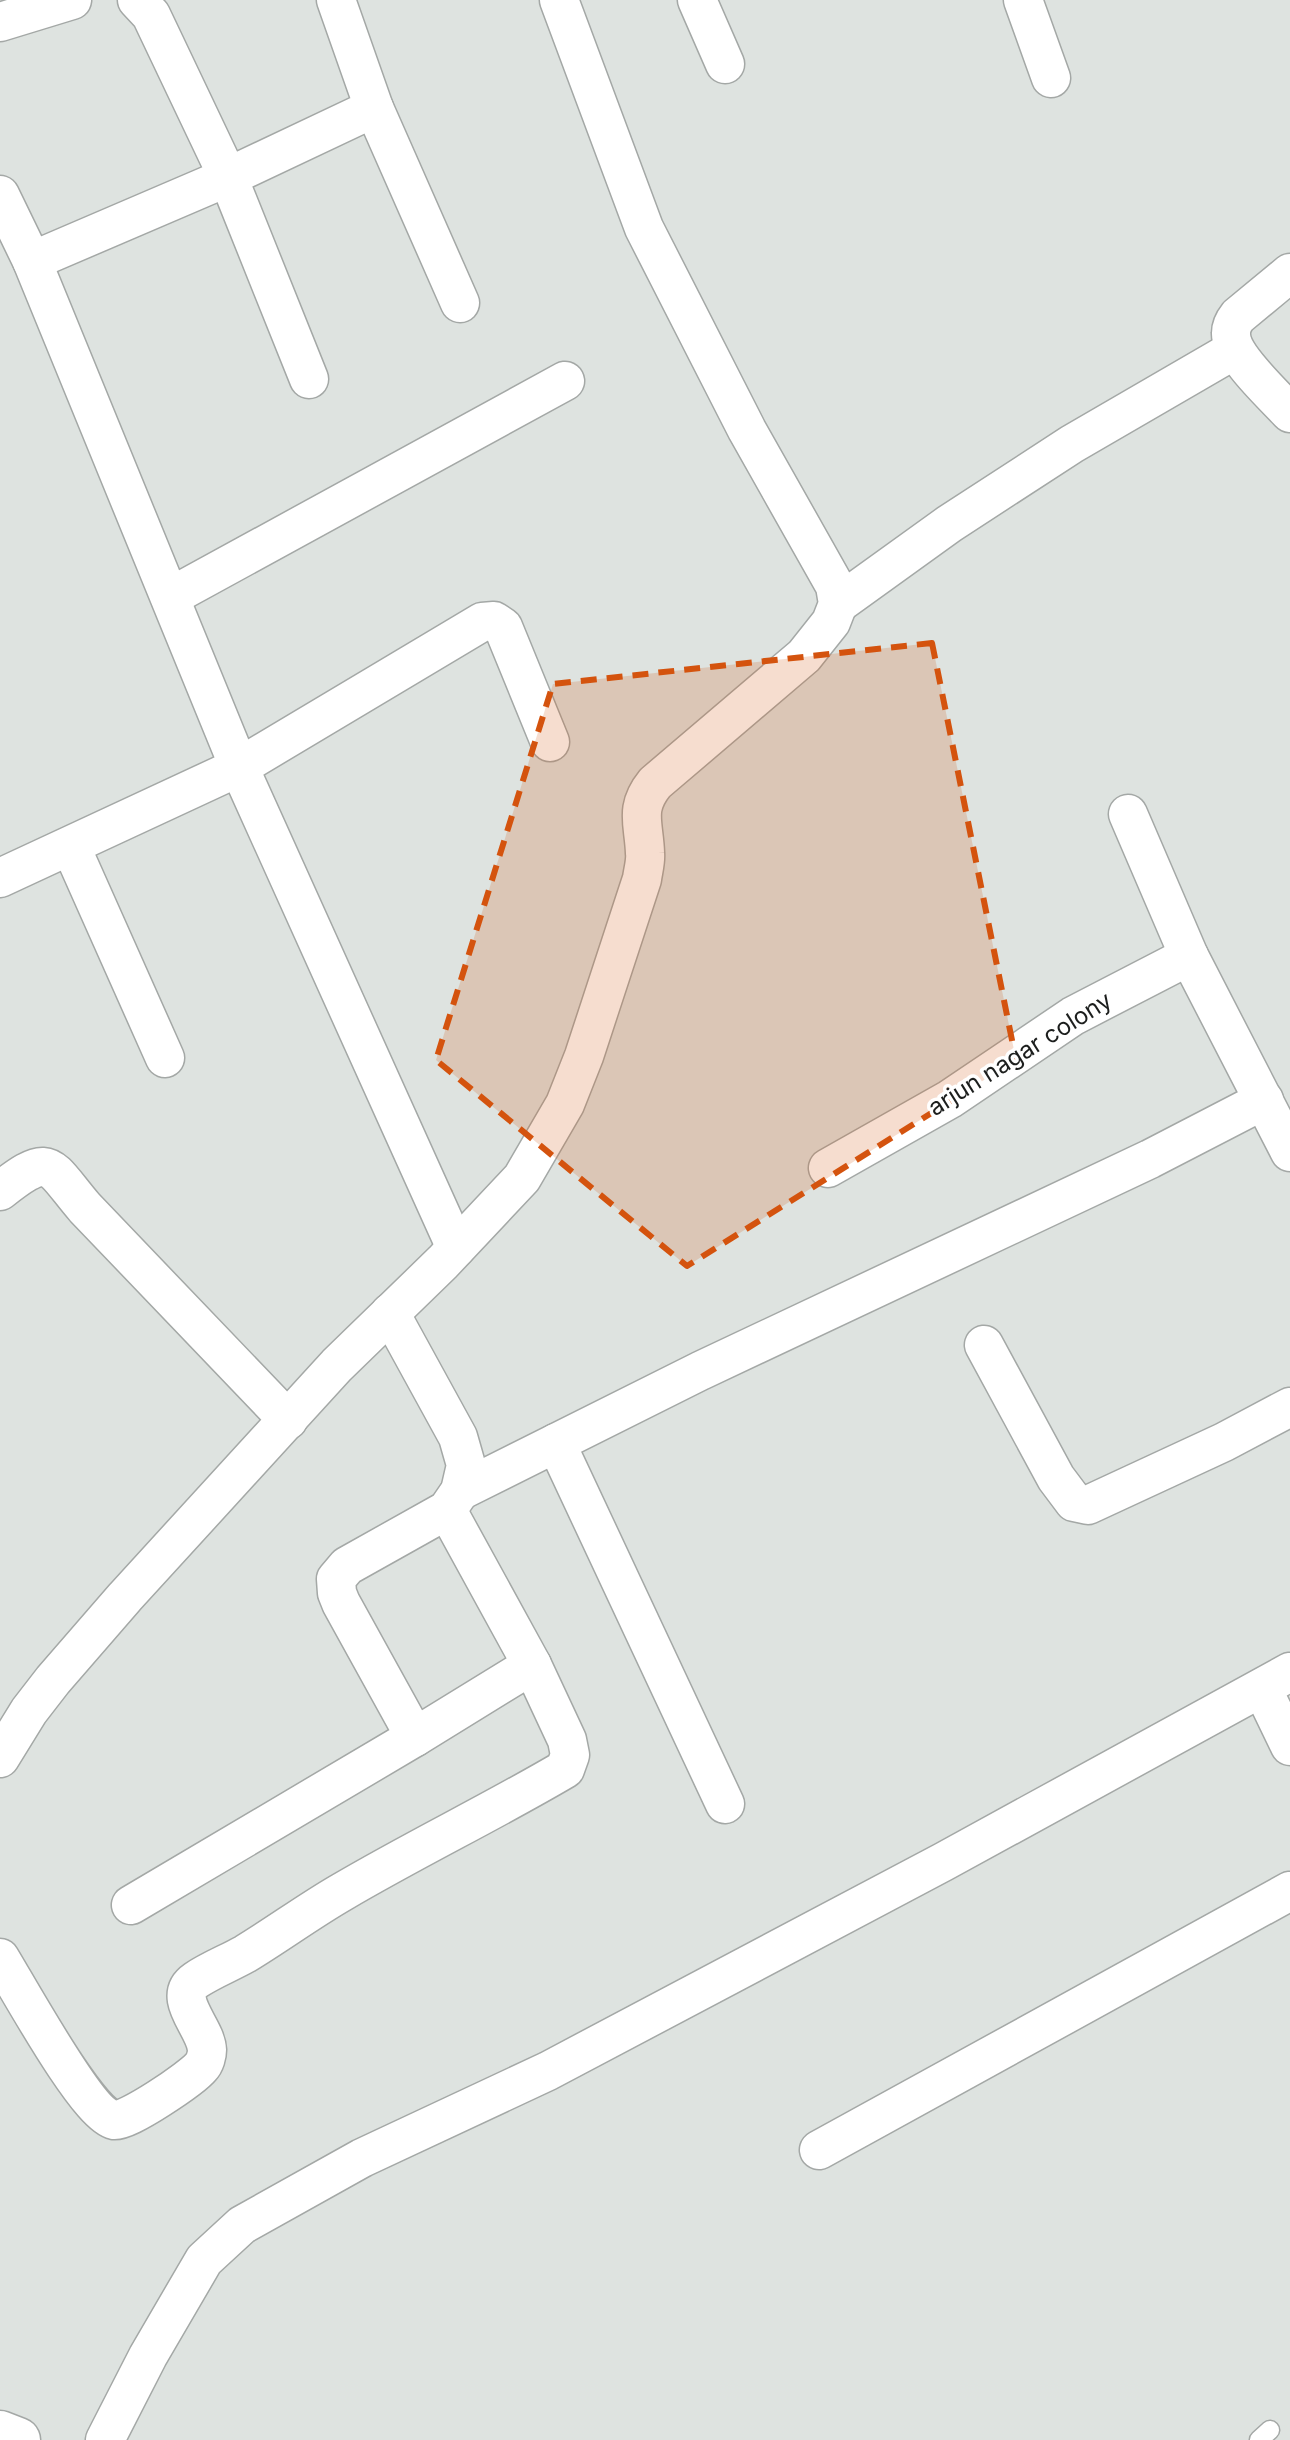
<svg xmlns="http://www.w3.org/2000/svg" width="1290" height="2440" font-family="Inter,sans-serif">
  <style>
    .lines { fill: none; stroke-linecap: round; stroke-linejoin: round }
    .lane-casing { stroke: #a4a8a6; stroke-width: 21 }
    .street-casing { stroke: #a4a8a6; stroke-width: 41 }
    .secondary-casing { stroke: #a4a8a6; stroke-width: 47 }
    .lane { stroke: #fff; stroke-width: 18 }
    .street { stroke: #fff; stroke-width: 38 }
    .secondary { stroke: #fff; stroke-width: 44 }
    .marked { fill: #d4530e; fill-opacity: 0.2; stroke: #d4530e; stroke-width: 6; stroke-dasharray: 16 10; stroke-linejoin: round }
    .labels { text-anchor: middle; stroke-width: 7; stroke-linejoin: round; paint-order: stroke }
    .street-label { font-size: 24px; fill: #1c1e1d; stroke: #fff }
  </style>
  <rect width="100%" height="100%" fill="#dee3e0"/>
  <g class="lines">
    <g class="lane-casing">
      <path id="lane" d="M1259,2440L1270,2430"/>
    </g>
    <g class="street-casing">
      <g id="street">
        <path d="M137,0L151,15L228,177L309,379"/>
        <path d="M697,0L725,64"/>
        <path d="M1023,0L1051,78"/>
        <path d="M0,22L72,0"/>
        <path d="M374,108L460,303"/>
        <path d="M0,195L32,261L239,767L456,1248"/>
        <path d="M32,261L228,177L374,108L336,0"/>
        <path d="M1290,273L1238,316C1234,321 1231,326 1231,333C1230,356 1274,395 1290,413"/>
        <path d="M170,597L565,381"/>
        <path d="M838,604L949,524L1072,444L1234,350"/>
        <path d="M1128,814L1189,956"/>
        <path d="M71,847L165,1058"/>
        <path d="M0,878L239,767L482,622L494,621L503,627L550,742"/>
        <path d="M828,1168L950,1099L1073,1016L1189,956L1290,1152"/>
        <path d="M0,1191C52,1150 48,1165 85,1208L288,1420"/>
        <path d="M984,1345L1056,1478L1074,1502L1088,1505L1224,1442L1290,1407"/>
        <path d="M556,1443L725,1804"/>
        <path d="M460,1491L700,1371L1150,1159L1264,1100"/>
        <path d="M1262,1688L1290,1746"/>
        <path d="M415,1737L532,1665"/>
        <path d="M0,1758L29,1711L53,1680L125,1597L337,1365L443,1262L522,1178L565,1104L584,1056L642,879C643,871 646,861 645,853C644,823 634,809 655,783L804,656L831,622L838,604L835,586L747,430L644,228L559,0"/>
        <path d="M131,1905L415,1737L341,1603L337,1593L336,1579L347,1566L447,1510L460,1491L466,1465L458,1437L390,1313"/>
        <path d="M0,1958C18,1987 87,2114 114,2120C126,2123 192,2078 201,2067C205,2063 207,2055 207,2050C206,2027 170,1998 196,1980C211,1970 229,1963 245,1954C278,1934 309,1911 342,1892C415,1849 492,1812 565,1769L570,1755L567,1740L532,1665L447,1510"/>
        <path d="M819,2150L1290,1891"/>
        <path d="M105,2440L148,2356L204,2260L242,2225L362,2158L548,2071L943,1862L1290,1672"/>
      </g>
    </g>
    <g class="secondary-casing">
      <path id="secondary" d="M0,2433L18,2440"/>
    </g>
    <use href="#lane" class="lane"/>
    <use href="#street" class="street"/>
    <use href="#secondary" class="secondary"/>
  </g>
  <path class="marked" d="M932,643L1016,1060L687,1266L436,1060L553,684Z"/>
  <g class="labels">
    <g class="street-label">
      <text transform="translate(1020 1054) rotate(-32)" y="8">arjun nagar colony</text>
    </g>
  </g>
</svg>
